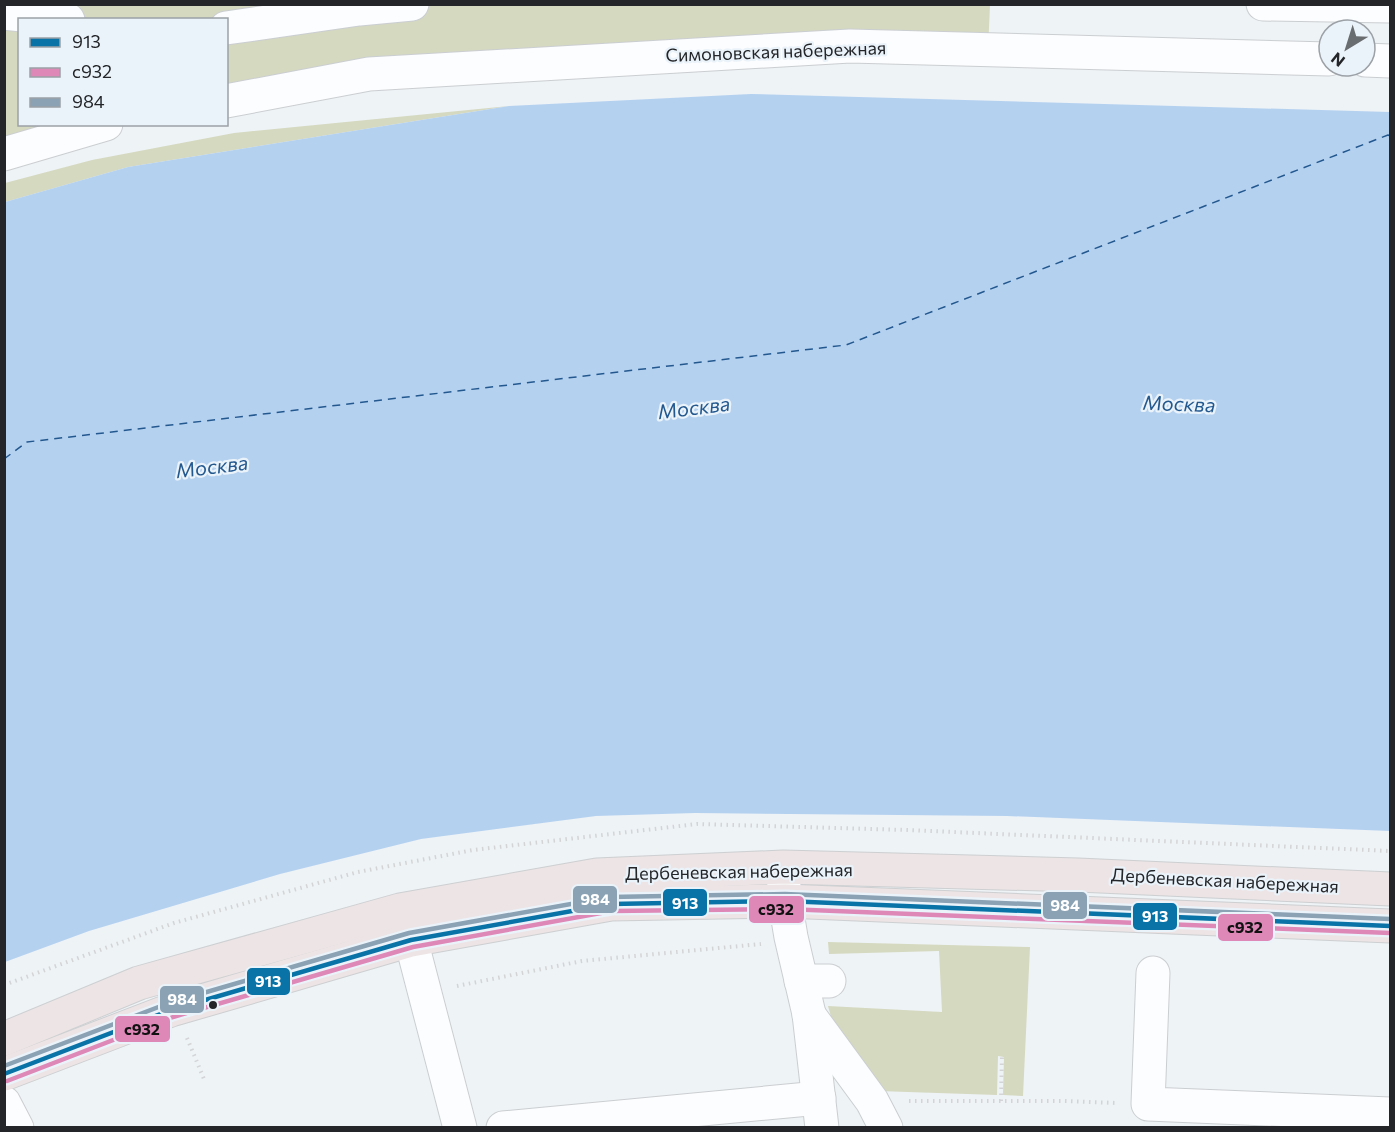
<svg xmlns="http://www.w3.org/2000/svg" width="1395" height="1132" font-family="Commissioner,sans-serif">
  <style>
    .green { fill: #d5d9c0 }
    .water { fill: #b5d1f0 }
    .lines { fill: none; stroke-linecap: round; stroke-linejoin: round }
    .ferry { stroke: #23588f; stroke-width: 1.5; stroke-dasharray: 8 6; stroke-linecap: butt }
    .minor-casing { stroke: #cbced1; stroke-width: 35 }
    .major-casing { stroke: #cdcfd1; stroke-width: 35 }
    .path { stroke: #d3d4d6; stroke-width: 4; stroke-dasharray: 1.5 4.5; stroke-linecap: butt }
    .minor { stroke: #fcfdfe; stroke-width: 33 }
    .major { stroke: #ece4e5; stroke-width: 33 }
    .bus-1-casing { stroke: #ebf3fa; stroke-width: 9 }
    .bus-2-casing { stroke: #ebf3fa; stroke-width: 9 }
    .bus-3-casing { stroke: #ebf3fa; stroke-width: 9 }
    .bus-1 { stroke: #0973a7; stroke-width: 4.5 }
    .bus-2 { stroke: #de88b8; stroke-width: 4.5 }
    .bus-3 { stroke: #8aa2b4; stroke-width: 4.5 }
    .bus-dot { fill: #232528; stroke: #ebf3fa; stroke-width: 2 }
    .labels { text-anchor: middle; stroke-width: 4.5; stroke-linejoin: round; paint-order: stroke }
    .street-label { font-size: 18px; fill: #232528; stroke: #ebf3fa }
    .water-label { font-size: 20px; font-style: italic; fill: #23588f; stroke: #ebf3fa }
    .line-badge { stroke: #ebf3fa; stroke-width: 2 }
    .badge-label { font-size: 16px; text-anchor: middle; font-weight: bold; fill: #fff }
    .pale-badge-label { font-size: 16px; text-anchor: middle; font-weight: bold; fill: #111 }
  </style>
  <rect width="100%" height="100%" fill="#eef3f6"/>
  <g class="green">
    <path d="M63,4L990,5L988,50L850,46L227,101L226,20H20V124L106,125L5,154L4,21Z"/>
    <path d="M509,106L128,167L5,202V183L92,160L234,133Z"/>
    <path d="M828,942L1030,947L1023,1096L1003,1095L1004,1057L998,1056L997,1095L878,1091L834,1027L828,1006L942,1012L939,951L829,954Z"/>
  </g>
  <path class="water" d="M751,94L1390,112V831L1007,816L695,813L596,816L421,839L280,874L89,931L5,962V202L128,167L509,106Z"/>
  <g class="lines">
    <path class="ferry" d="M4,459L27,442L846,345L1388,135L1390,136"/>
    <g class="minor-casing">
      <g id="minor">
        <path d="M1263,4L1390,6"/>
        <path d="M4,13L68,20"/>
        <path d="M226,28L359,9L412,4"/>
        <path d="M1365,60L1390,61"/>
        <path d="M226,101L369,74L850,46L1329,59"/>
        <path d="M4,154L106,124"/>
        <path d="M783,872L785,901L791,937L809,1014L822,1128"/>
        <path d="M401,914L411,940L460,1128"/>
        <path d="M1153,973L1148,1104L1390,1114"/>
        <path d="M801,981H829"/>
        <path d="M809,1015L872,1101L886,1128"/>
        <path d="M4,1103L17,1128"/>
        <path d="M503,1128L819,1098"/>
      </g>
    </g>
    <g class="major-casing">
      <g id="major">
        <path d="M4,1039L139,983L400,910L597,875L783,867L1078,875L1390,889"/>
        <path d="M4,1074L171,1010L411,940L611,904L785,901L1390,926"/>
      </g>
    </g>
    <g class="path">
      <path d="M4,985L174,923L358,872L473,850L697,824L907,830L1390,851"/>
      <path d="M457,986L582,961L761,944"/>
      <path d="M187,1038L204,1079"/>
      <path d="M909,1101H1064L1117,1103"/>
      <path d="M1001,1101L1002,1056"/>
    </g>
    <use href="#minor" class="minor"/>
    <use href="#major" class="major"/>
    <g class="bus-1-casing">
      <path id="bus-1" d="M4,1074L171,1010L411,940L611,904L785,901L1390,926"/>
    </g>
    <g class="bus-2-casing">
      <path id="bus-2" d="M7,1081L173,1017L413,947L612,911L785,909L1390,933"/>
    </g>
    <g class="bus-3-casing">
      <path id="bus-3" d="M4,1066L169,1003L409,933L610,897L785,894L1390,919"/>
    </g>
    <use href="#bus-1" class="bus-1"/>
    <use href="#bus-2" class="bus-2"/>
    <use href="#bus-3" class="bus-3"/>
  </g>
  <circle class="bus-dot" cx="213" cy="1005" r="5"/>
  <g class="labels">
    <g class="street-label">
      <text transform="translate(776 52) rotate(-2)" y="6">Симоновская набережная</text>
      <text transform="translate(739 872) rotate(-1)" y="6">Дербеневская набережная</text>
      <text transform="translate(1225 881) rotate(3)" y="6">Дербеневская набережная</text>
    </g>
    <g class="water-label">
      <text transform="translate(1179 404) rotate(2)" y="7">Москва</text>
      <text transform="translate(694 408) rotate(-7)" y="7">Москва</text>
      <text transform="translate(212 467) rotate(-7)" y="7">Москва</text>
    </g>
  </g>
  <g class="line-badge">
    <rect x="572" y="885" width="46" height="29" rx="6" fill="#8aa2b4"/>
    <rect x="662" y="888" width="46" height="29" rx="6" fill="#0973a7"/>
    <rect x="1042" y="891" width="46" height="29" rx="6" fill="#8aa2b4"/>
    <rect x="748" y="895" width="57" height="29" rx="6" fill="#de88b8"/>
    <rect x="1132" y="902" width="46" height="29" rx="6" fill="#0973a7"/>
    <rect x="1217" y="913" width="57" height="29" rx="6" fill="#de88b8"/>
    <rect x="246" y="967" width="45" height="29" rx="6" fill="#0973a7"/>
    <rect x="159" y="985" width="46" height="29" rx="6" fill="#8aa2b4"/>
    <rect x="114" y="1015" width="57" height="28" rx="6" fill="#de88b8"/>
  </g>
  <g class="badge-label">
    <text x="595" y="905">984</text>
    <text x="685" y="909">913</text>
    <text x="1065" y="911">984</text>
    <text x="1155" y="922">913</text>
    <text x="268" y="987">913</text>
    <text x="182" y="1005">984</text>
  </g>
  <g class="pale-badge-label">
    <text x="776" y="915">с932</text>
    <text x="1245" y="933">с932</text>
    <text x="142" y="1035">с932</text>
  </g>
  <rect width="1395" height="1132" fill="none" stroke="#232528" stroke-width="12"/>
  <rect x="18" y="18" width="210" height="108" fill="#ebf3fa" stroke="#9ba1a6" stroke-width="1.5"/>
  <rect x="30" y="38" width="30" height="9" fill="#0973a7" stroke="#9ba1a6" stroke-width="1.5"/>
  <text x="72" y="48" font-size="18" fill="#232528">913</text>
  <rect x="30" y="68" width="30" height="9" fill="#de88b8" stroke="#9ba1a6" stroke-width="1.5"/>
  <text x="72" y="78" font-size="18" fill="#232528">с932</text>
  <rect x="30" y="98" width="30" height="9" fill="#8aa2b4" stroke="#9ba1a6" stroke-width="1.5"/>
  <text x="72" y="108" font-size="18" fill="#232528">984</text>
  <g transform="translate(1347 48) rotate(218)"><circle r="28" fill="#ebf3fa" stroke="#9ba1a6" stroke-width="1.5"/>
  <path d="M0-4.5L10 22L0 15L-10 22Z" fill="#6a6d70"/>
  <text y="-9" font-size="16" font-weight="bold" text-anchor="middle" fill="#232528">N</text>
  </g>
</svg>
